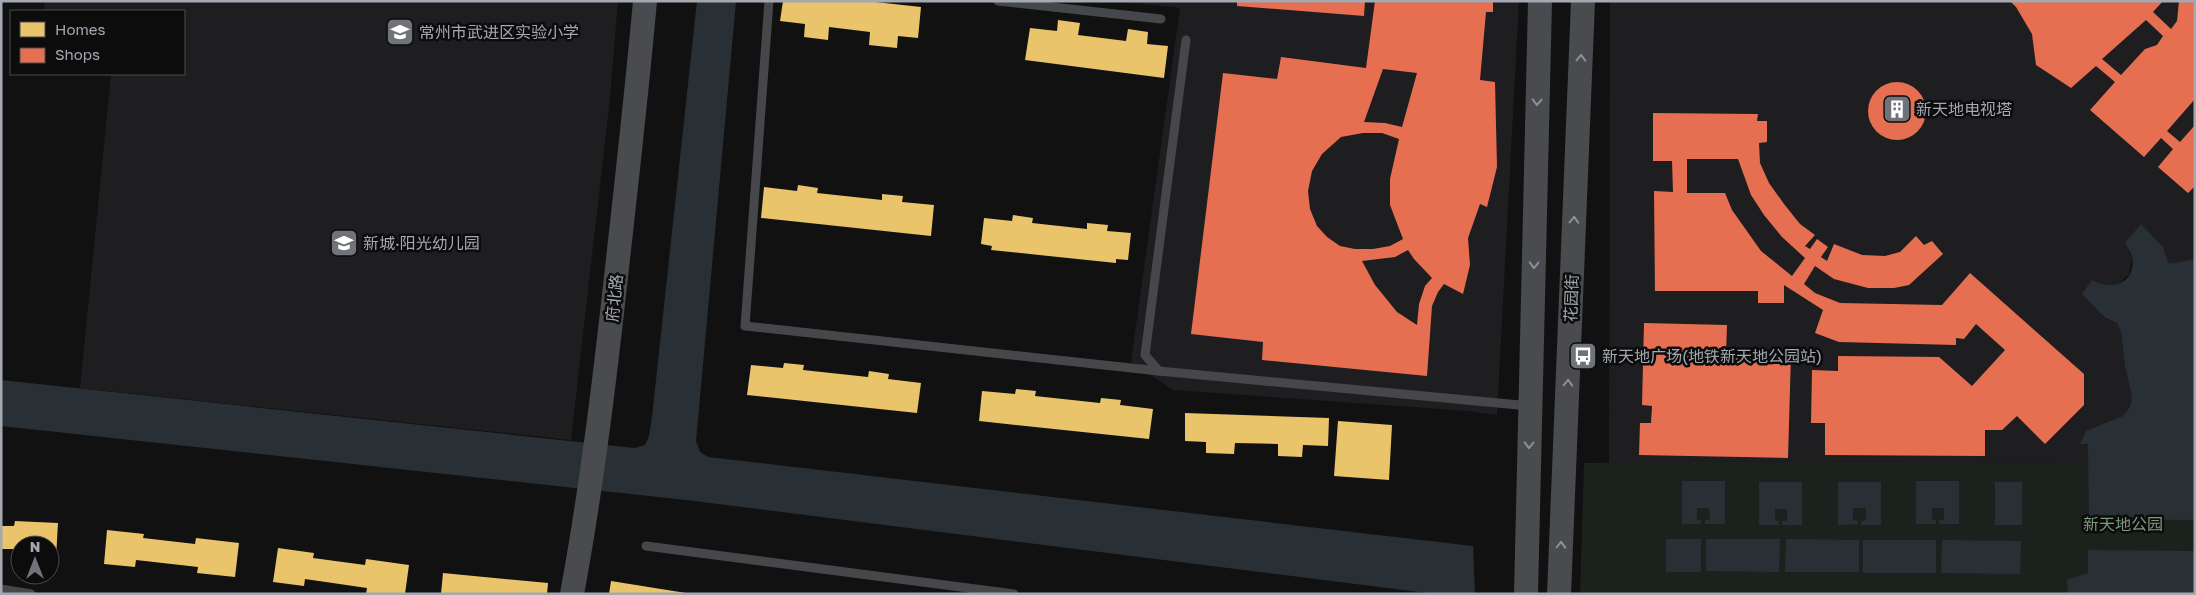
<svg xmlns="http://www.w3.org/2000/svg" width="2196" height="595" font-family="'Golos Text','Noto Sans SC',sans-serif">
  <style>
    .built { fill: #1e1e20 }
    .green { fill: #1b211c }
    .water { fill: #293035 }
    .homes { fill: #e9c46a }
    .shops { fill: #e76f51; fill-rule: evenodd }
    .lines { fill: none; stroke-linecap: round; stroke-linejoin: round }
    .lane { stroke: #45474a; stroke-width: 9 }
    .secondary { stroke: #494b4e; stroke-width: 24 }
    .oneway { stroke: #8c9198 }
    .labels { text-anchor: middle; stroke-width: 5; stroke-linejoin: round; paint-order: stroke }
    .poi-label { font-size: 16px; fill: #a3a8b1; stroke: #0c0c0d; text-anchor: start }
    .street-label { font-size: 16px; fill: #a3a8b1; stroke: #0c0c0d }
    .park-label { font-size: 16px; fill: #7c9b7d; stroke: #0c0c0d }
  </style>
  <rect width="100%" height="100%" fill="#111112"/>
  <g class="built">
    <path d="M45,1H618L610,98L571,440L80,388L111,74H184V11H44Z"/>
    <path d="M1118,1H1519L1497,415L1468,411L1173,390L1131,362L1180,8Z"/>
    <path d="M1610,1H2195V259L2169,265L2163,247L2125,242L2132,258L2129,274L2117,285H2101L2103,317L2117,323L2121,332L2125,366L2132,397L2130,407L2123,416L2110,422L2081,444L2088,443V463L1799,461L1609,463Z"/>
  </g>
  <path class="green" d="M2195,325V594H1580L1584,463L1799,461L2088,463V444H2080L2086,431L2123,416Z"/>
  <g class="water">
    <path d="M697,1H736L696,441L700,452L708,457L1473,546L1475,594H1435L686,500L1,426V380L635,448L645,445L649,436L652,417Z"/>
    <path d="M2141,224L2163,247L2169,264L2195,259V520L2089,519L2088,444H2080L2086,431L2123,416L2130,407L2132,397L2125,366L2121,332L2117,323L2104,317L2082,294L2092,280C2112,292 2137,282 2132,257C2131,252 2127,247 2125,243Z"/>
    <path d="M1682,481H1725V524H1705V520H1710L1709,508H1697V520H1701V524H1682Z"/>
    <path d="M1916,481H1959V524H1939V520H1944V508H1932V520H1936V524H1916Z"/>
    <path d="M1759,482H1802V525H1782V521H1787V509H1775V521H1779V525H1759Z"/>
    <path d="M1838,482H1881V525H1861V521L1866,520V508H1853V520L1858,521V524L1838,525Z"/>
    <rect x="1995" y="482" width="27" height="43"/>
    <rect x="1666" y="539" width="35" height="33"/>
    <path d="M1706,539H1780L1779,572L1706,571Z"/>
    <path d="M1786,539L1859,540V572H1785Z"/>
    <rect x="1863" y="540" width="73" height="33"/>
    <path d="M1942,540L2021,541L2020,574L1941,573Z"/>
    <path d="M2088,550L2195,551V594H2068L2067,580L2088,573Z"/>
  </g>
  <g class="homes">
    <path d="M783,1H866L921,7L918,38L898,36L897,48L869,45L870,32L829,27L828,40L804,37L805,24L780,21Z"/>
    <path d="M1058,20L1080,23L1078,35L1126,41L1128,29L1148,32L1147,44L1168,46L1164,78L1025,60L1030,28L1057,31Z"/>
    <path d="M798,185L818,188L817,193L882,200V194L903,196L902,202L934,205L931,236L761,218L764,187L797,191Z"/>
    <path d="M1013,215L1033,218L1032,223L1087,229V223L1108,225L1107,231L1131,233L1128,260L1116,259V263L991,250L992,246L981,244L984,218L1012,221Z"/>
    <path d="M784,363L804,365L803,370L868,377L869,371L889,374L888,379L921,383L917,413L747,395L751,365L783,368Z"/>
    <path d="M1016,389L1036,391L1035,396L1100,403L1101,398L1121,400L1120,405L1153,409L1149,439L979,421L982,391L1015,394Z"/>
    <path d="M1185,413L1329,418L1328,446L1303,445L1302,457L1278,456V444L1235,443L1234,454L1206,453V442L1185,441Z"/>
    <path d="M1338,421L1392,425L1389,480L1334,476Z"/>
    <path d="M15,521L58,523L56,558L50,557V545H20V556H18V549H1V526H14Z"/>
    <path d="M107,530L144,534L143,538L195,544L196,538L239,543L235,577L197,573L198,567L136,560L135,567L104,564Z"/>
    <path d="M278,548L314,553L313,558L365,565L366,559L409,565L405,594H366L367,588L305,579L304,586L273,582Z"/>
    <path d="M443,573L548,583L547,594H441Z"/>
    <path d="M611,581L686,593V594H609Z"/>
  </g>
  <g class="shops">
    <path d="M1237,1H1365L1364,16L1237,6Z"/>
    <path d="M1375,1H1493V12H1486L1480,80L1495,82L1497,167L1487,207L1480,204L1468,238L1470,265L1463,294L1444,284L1438,292L1432,306L1427,376L1262,360L1263,342L1191,334L1223,73L1277,79L1281,57L1366,68ZM1383,69L1417,73L1402,127L1385,123L1364,122ZM1363,133H1382L1399,139L1390,179V205L1403,239L1390,246L1373,249H1355L1340,246L1327,237L1317,226L1310,209L1308,191L1312,171L1322,154L1341,137ZM1408,250L1414,259L1432,278L1425,286L1419,304L1417,325L1397,312L1375,285L1362,261L1395,257Z"/>
    <path d="M2010,1H2163L2153,12L2171,29L2177,21L2179,1L2195,2V99L2167,131L2180,142L2195,125V186L2188,193L2158,167L2173,149L2161,138L2144,157L2090,110L2115,82L2096,66L2071,88L2036,65L2032,34L2016,7ZM2146,20L2163,36L2157,45L2145,49L2121,75L2102,59Z"/>
    <circle cx="1897" cy="111" r="29"/>
    <path d="M1653,113L1758,114L1757,121H1767V142L1759,143L1760,163L1769,183L1784,204L1800,224L1815,235L1805,246L1810,249L1817,239L1828,247L1821,257L1827,261L1834,244L1862,255L1885,256L1900,252L1916,236L1924,245L1932,241L1943,254L1909,285L1894,288H1868L1834,279L1815,266L1804,284L1815,293L1840,303L1942,305L1970,273L2084,374V405L2045,444L2017,416L2002,430H1985V456L1825,455V423H1811L1812,370L1838,371V356L1939,357L1972,386L2005,350L1976,324L1964,339L1956,338V345L1839,342L1815,333L1823,310L1784,285V303H1758V291H1655L1654,191L1673,192L1672,161H1653ZM1687,159H1738L1751,195L1764,215L1782,237L1805,258L1792,276L1761,251L1732,210L1725,193H1687Z"/>
    <path d="M1644,323L1727,325L1726,353L1791,354L1788,458L1639,455L1640,423H1651L1652,406L1642,405Z"/>
  </g>
  <g class="lines">
    <g class="lane">
      <path d="M769,1L745,326L1159,371"/>
      <path d="M998,1L1161,19"/>
      <path d="M1186,40L1145,355L1159,371L1530,406"/>
      <path d="M646,546L1014,594"/>
      <path d="M1,589L31,594"/>
    </g>
    <g class="secondary">
      <path d="M572,594C592,486 605,377 617,268C627,179 637,90 645,1"/>
      <path d="M1526,594L1540,1"/>
      <path d="M1559,594L1583,1"/>
    </g>
  </g>
  <defs><path id="oneway-chevron" d="M-2-3.5L2.5 0L-2 3.5" fill="none" stroke-width="1.6" stroke-linecap="round" stroke-linejoin="round" transform="scale(1.25)"/></defs>
  <g class="oneway">
    <use href="#oneway-chevron" transform="translate(1581 58) rotate(-88)"/>
    <use href="#oneway-chevron" transform="translate(1537 102) rotate(91)"/>
    <use href="#oneway-chevron" transform="translate(1574 220) rotate(-88)"/>
    <use href="#oneway-chevron" transform="translate(1534 265) rotate(91)"/>
    <use href="#oneway-chevron" transform="translate(1568 383) rotate(-88)"/>
    <use href="#oneway-chevron" transform="translate(1529 445) rotate(91)"/>
    <use href="#oneway-chevron" transform="translate(1561 545) rotate(-88)"/>
  </g>
  <defs>
    <g id="school-square" transform="scale(1.4375)"><rect x="-9" y="-9" width="18" height="18" rx="4" fill="#707379" stroke="#0c0c0d"/><path d="M0-5L7-2L0 1L-7-2ZM-4 1L0 2.5L4 1V4Q0 6-4 4Z" fill="#fff"/></g>
    <g id="building-square" transform="scale(1.4375)"><rect x="-9" y="-9" width="18" height="18" rx="4" fill="#707379" stroke="#0c0c0d"/><path d="M-4-6H4V6H1V3H-1V6H-4ZM-2.5-4.3h1.7v1.8h-1.7ZM.8-4.3h1.7v1.8H.8ZM-2.5-1h1.7V.8h-1.7ZM.8-1h1.7V.8H.8Z" fill="#fff"/></g>
    <g id="bus-square" transform="scale(1.4375)"><rect x="-9" y="-9" width="18" height="18" rx="4" fill="#707379" stroke="#0c0c0d"/><path d="M-5-6H5V4H4V6H2V4H-2V6H-4V4H-5ZM-3.5-4V0h7V-4ZM-3.5 1.2v1.5H-2V1.2ZM2 1.2v1.5H3.5V1.2Z" fill="#fff"/></g>
  </defs>
  <g fill-rule="evenodd">
    <use href="#school-square" x="400" y="32"/>
    <use href="#building-square" x="1897" y="109"/>
    <use href="#school-square" x="344" y="243"/>
    <use href="#bus-square" x="1583" y="356"/>
  </g>
  <g class="labels">
    <g class="poi-label">
      <text x="419" y="38">常州市武进区实验小学</text>
      <text x="1916" y="115">新天地电视塔</text>
      <text x="363" y="249">新城·阳光幼儿园</text>
      <text x="1602" y="362">新天地广场(地铁新天地公园站)</text>
    </g>
    <g class="street-label">
      <text transform="translate(614 298) rotate(-84)" y="6">府北路</text>
      <text transform="translate(1571 298) rotate(-88)" y="6">花园街</text>
    </g>
    <g class="park-label">
      <text x="2123" y="530">新天地公园</text>
    </g>
  </g>
  <rect width="2196" height="595" fill="none" stroke="#a3a8b1" stroke-width="5"/>
  <rect x="10" y="10" width="175" height="65" fill="#0c0c0d" stroke="#484a4f"/>
  <rect x="20" y="22" width="25" height="15" fill="#e9c46a" stroke="#484a4f"/>
  <text x="55" y="35" font-size="15" fill="#a3a8b1">Homes</text>
  <rect x="20" y="48" width="25" height="15" fill="#e76f51" stroke="#484a4f"/>
  <text x="55" y="60" font-size="15" fill="#a3a8b1">Shops</text>
  <g transform="translate(35 560)"><circle r="24" fill="#0c0c0d" stroke="#484a4f"/>
  <path d="M0-4L9 19L0 12L-9 19Z" fill="#707379"/>
  <text y="-8" font-size="14" font-weight="bold" text-anchor="middle" fill="#a3a8b1">N</text>
  </g>
</svg>
